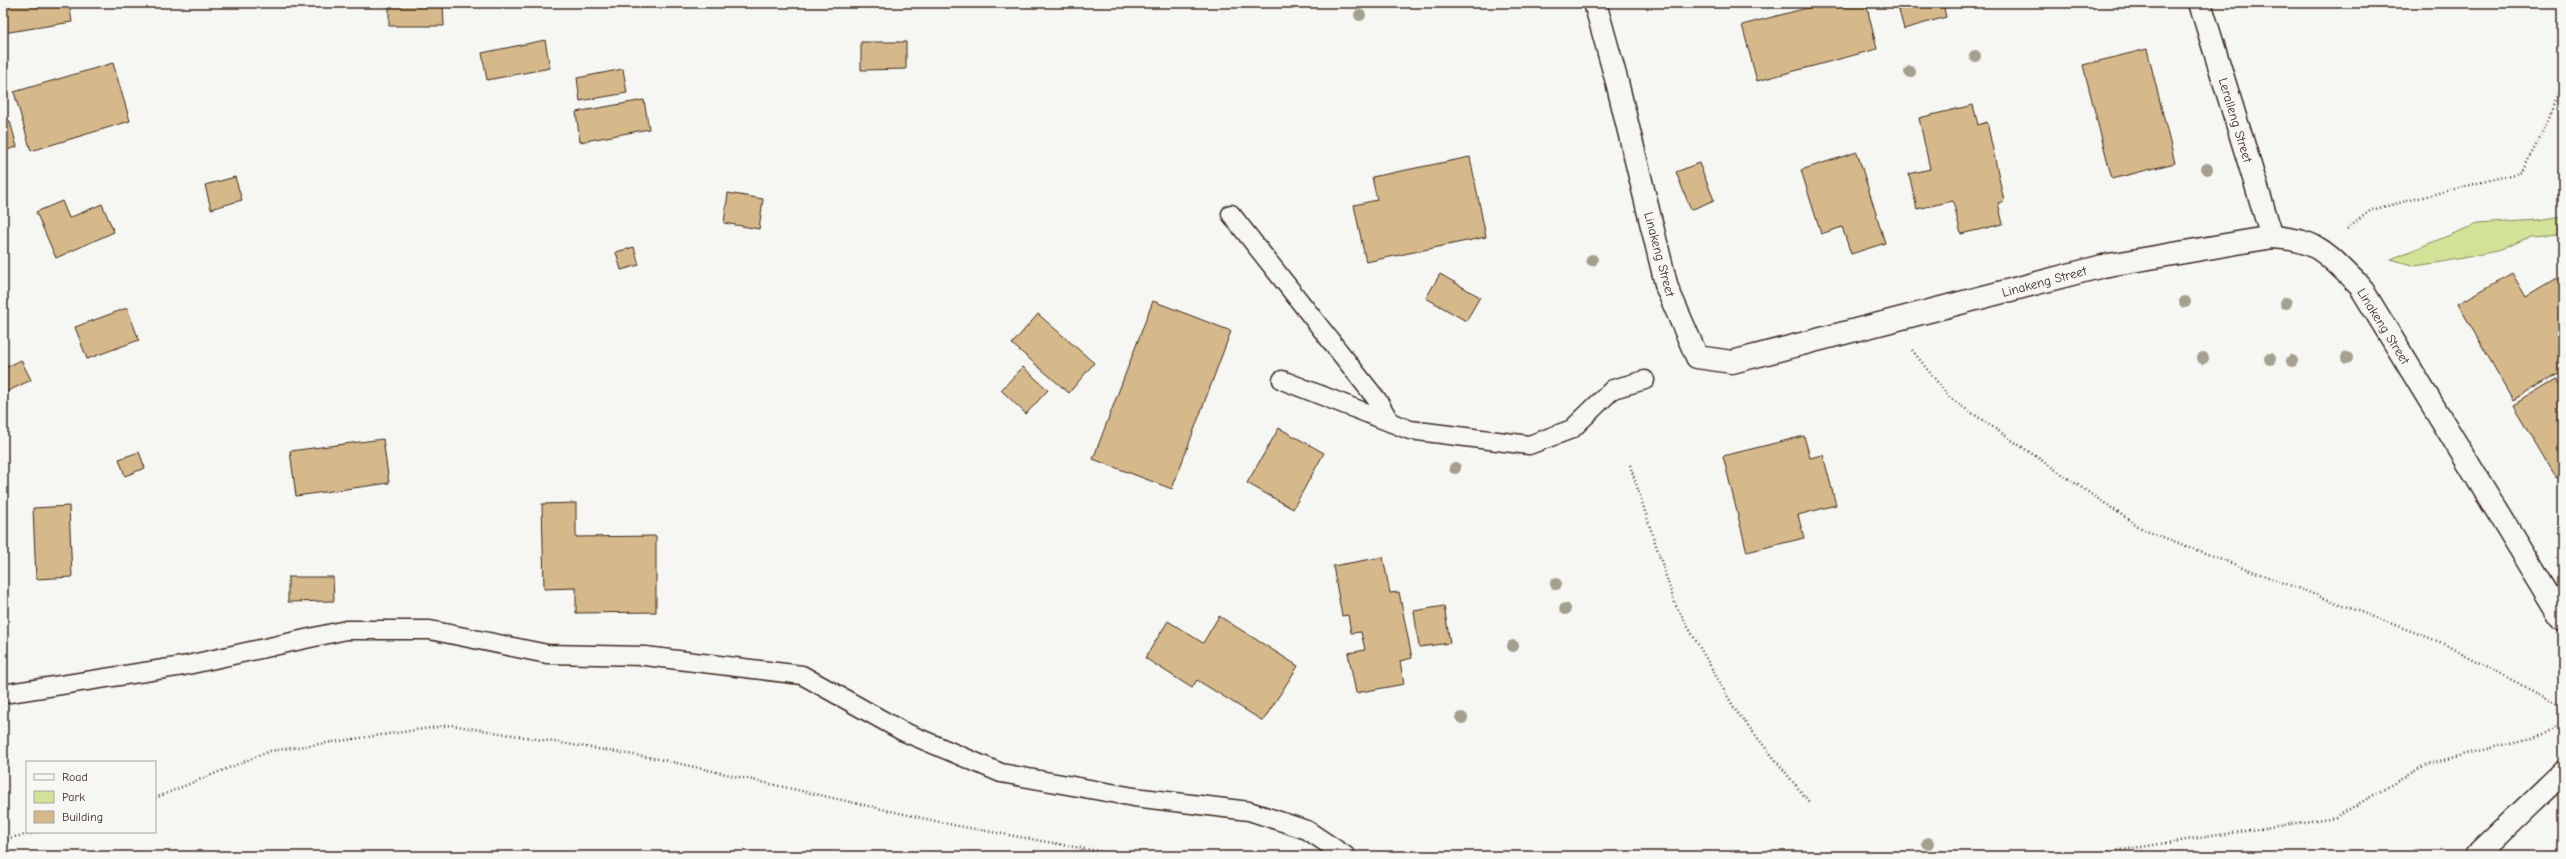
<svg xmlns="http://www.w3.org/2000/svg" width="2566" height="859" font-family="'Comic Neue',sans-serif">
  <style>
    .green { fill: #d2e397; stroke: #86865a }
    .building { fill: #d5b98a; stroke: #3b2a1e }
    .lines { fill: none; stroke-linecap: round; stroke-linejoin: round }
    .lane-casing { stroke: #3b2a1e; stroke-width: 21 }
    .street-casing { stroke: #3b2a1e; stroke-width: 25 }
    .path { stroke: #3b2a1e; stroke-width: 2.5; stroke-dasharray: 1 3; stroke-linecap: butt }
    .lane { stroke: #f6f6f2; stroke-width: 18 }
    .street { stroke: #f6f6f2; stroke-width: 22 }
    .tree { fill: #a49f8e }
    .labels { text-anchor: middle; stroke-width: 3.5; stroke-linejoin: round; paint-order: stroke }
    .street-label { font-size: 13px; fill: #3b2a1e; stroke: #f6f6f2 }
  </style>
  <rect width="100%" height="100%" fill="#f6f6f2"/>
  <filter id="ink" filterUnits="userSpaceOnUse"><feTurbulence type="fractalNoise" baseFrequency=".025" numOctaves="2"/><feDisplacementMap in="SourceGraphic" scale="8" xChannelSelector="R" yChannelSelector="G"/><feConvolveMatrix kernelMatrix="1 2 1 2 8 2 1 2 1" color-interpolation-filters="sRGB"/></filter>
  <g filter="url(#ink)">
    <path class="green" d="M2563,216V234L2531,236L2501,250L2448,261L2415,266L2391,259L2477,224L2538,220Z"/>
    <g class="building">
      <path d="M3,3H69L72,22L3,33Z"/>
      <path d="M389,3H443L444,26H389Z"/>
      <path d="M1826,3H1866L1877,49L1757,81L1742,25Z"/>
      <path d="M1897,3H1963L1944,8L1946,17L1904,29Z"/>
      <path d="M545,40L550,68L487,80L482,53Z"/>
      <path d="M861,42H906V69L861,70Z"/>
      <path d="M2147,49L2175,163L2112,179L2083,65Z"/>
      <path d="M113,63L130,121L31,151L14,92Z"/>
      <path d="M623,69L627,93L580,101L577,78Z"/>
      <path d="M644,100L649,129L580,142L576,112Z"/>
      <path d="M1973,105L1978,125L1987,122L2004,201L1998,203L2003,224L1961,234L1953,201L1917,209L1909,174L1930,169L1919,118Z"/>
      <path d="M10,121L17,147L3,151V123Z"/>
      <path d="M1857,152L1885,243L1851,254L1842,227L1821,234L1801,170Z"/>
      <path d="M1470,157L1486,237L1366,262L1354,205L1377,200L1372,177Z"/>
      <path d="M1699,163L1714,200L1691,210L1676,172Z"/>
      <path d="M235,177L242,200L211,209L205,185Z"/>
      <path d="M728,193L763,199L759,229L724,223Z"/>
      <path d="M62,201L69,218L102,204L114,232L56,258L36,212Z"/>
      <path d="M634,247L639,265L621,270L616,252Z"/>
      <path d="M2512,273L2526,297L2563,275V371L2513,400L2458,304Z"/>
      <path d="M1440,274L1480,297L1466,321L1426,298Z"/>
      <path d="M1153,301L1231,331L1172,489L1093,459Z"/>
      <path d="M127,308L139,340L87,359L75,327Z"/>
      <path d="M1038,314L1094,363L1069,393L1012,344Z"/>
      <path d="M21,360L31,380L6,392L3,385V369Z"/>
      <path d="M1023,367L1048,390L1026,414L1001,390Z"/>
      <path d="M2556,379L2563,392V474L2556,478L2513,405Z"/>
      <path d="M1279,428L1324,453L1293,509L1247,483Z"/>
      <path d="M1804,436L1810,458L1823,455L1836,505L1798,515L1804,538L1747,552L1723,456Z"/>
      <path d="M383,439L389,483L296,496L290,451Z"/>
      <path d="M139,452L145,468L125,476L119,459Z"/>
      <path d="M576,503V537L656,536V612L576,613V588L544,589L542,504Z"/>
      <path d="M69,506L72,577L36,579L33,508Z"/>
      <path d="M1383,557L1390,593L1399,592L1412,658L1400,661L1404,684L1356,693L1348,653L1365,650L1361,632L1351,633L1348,615L1342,616L1333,566Z"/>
      <path d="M288,577H333L334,601L288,602Z"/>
      <path d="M1444,606L1450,643L1419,647L1414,611Z"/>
      <path d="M1219,616L1298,666L1263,721L1197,680L1192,688L1145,658L1168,621L1203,643Z"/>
    </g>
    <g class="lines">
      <g class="lane-casing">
        <g id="lane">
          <path d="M1231,214L1378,401L1390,422"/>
          <path d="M1282,380L1410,430L1529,445L1572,429L1613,389L1645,380"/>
          <path d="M3,694L183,666L346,630H430L547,654L645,656L802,675L902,731L1001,773L1134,797L1249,811L1307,830L1346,856"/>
        </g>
      </g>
      <g class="street-casing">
        <g id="street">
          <path d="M1595,3L1617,82L1667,288L1697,357L1732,362L2103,266L2272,237C2321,240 2327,255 2360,286L2563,619"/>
          <path d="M2200,3L2272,237"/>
          <path d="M2476,856L2563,772"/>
        </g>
      </g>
      <g class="path">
        <path d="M2347,229L2371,210L2522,172L2550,118L2563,79"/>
        <path d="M1912,350L1950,398L2144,530L2440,642L2563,707"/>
        <path d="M1630,465L1675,604L1736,711L1810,803"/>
        <path d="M155,798L270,751L451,725L659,759L953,825L1125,856"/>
        <path d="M3,839L41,832"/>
        <path d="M2082,856L2336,817L2427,764L2546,734L2563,723"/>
      </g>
      <use href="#lane" class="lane"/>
      <use href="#street" class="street"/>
    </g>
    <g class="tree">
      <circle cx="1360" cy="15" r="6"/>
      <circle cx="1975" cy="56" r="6"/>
      <circle cx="1910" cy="72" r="6"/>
      <circle cx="2207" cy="169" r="6"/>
      <circle cx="1592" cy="260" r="6"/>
      <circle cx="2185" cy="302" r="6"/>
      <circle cx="2286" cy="303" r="6"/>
      <circle cx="2203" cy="358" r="6"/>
      <circle cx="2347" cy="358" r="6"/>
      <circle cx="2270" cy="359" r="6"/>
      <circle cx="2292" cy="361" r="6"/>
      <circle cx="1455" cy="468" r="6"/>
      <circle cx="1556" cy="584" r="6"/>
      <circle cx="1565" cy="609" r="6"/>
      <circle cx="1513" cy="646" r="6"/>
      <circle cx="1462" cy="718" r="6"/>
      <circle cx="1928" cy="843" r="6"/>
    </g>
  </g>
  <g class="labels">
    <g class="street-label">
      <text transform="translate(2236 120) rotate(73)" y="5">Leralleng Street</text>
      <text transform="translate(1660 254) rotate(75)" y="5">Linakeng Street</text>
      <text transform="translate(2044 281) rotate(-15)" y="5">Linakeng Street</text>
      <text transform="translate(2384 326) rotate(58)" y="5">Linakeng Street</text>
    </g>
  </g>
  <rect width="2566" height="859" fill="none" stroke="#f6f6f2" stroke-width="16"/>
  <rect x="8" y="8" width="2550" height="843" fill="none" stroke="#3b2a1e" stroke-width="1.5" filter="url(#ink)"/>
  <rect x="26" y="761" width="130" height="72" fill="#f6f6f2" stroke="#aba49d"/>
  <rect x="34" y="774" width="20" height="6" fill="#f6f6f2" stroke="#aba49d"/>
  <text x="62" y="781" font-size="12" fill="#3b2a1e">Road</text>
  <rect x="34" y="791" width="20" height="12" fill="#d2e397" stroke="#aba49d"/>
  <text x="62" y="801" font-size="12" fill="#3b2a1e">Park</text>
  <rect x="34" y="811" width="20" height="12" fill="#d5b98a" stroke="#aba49d"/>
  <text x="62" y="821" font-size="12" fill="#3b2a1e">Building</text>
</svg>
